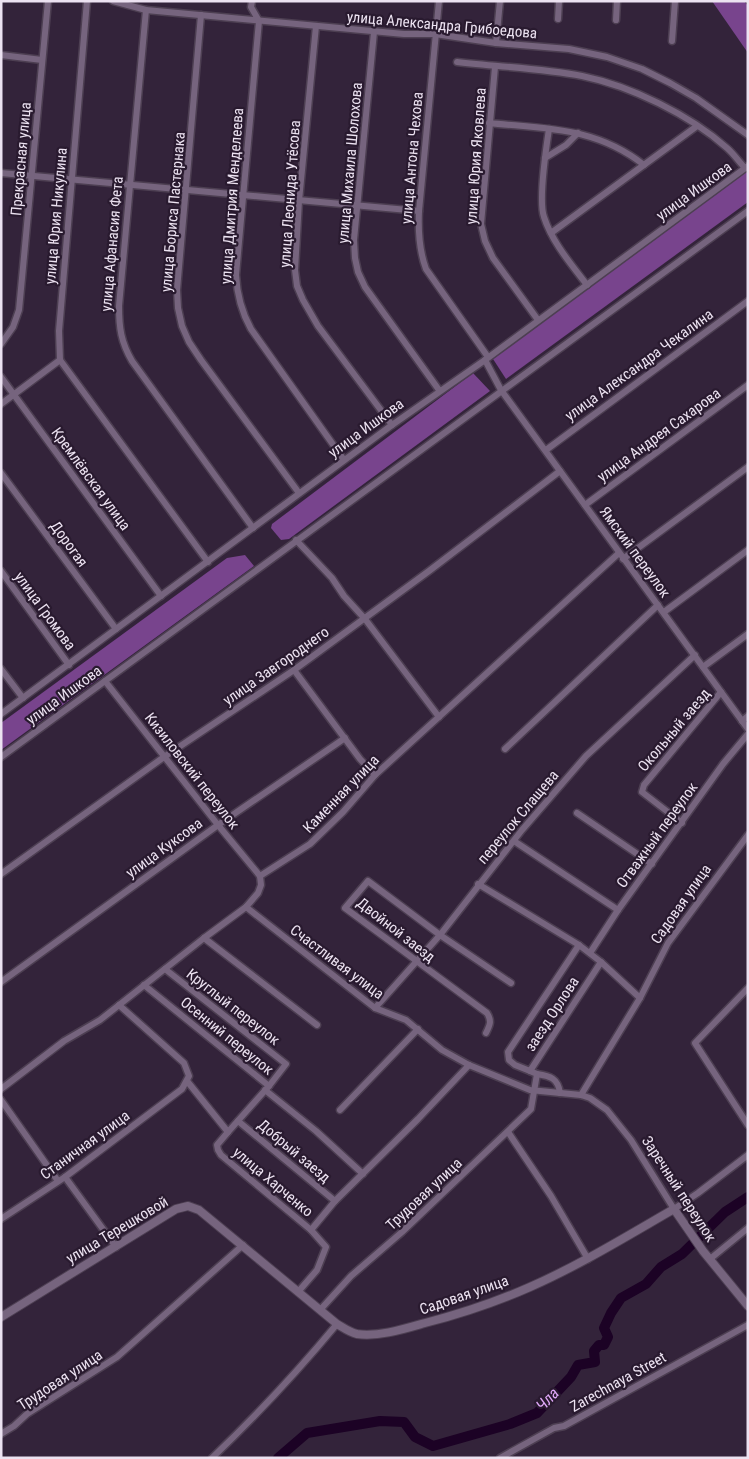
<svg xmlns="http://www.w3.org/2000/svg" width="749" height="1459" font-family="'Roboto Condensed',sans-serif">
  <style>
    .forest { fill: #78448d }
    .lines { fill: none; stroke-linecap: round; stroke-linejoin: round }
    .river { stroke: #1c0225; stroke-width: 10 }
    .minor-casing { stroke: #4d3f52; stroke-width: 9 }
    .tertiary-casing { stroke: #4d3f52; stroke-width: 10 }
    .minor { stroke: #76647e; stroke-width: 6 }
    .tertiary { stroke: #76647e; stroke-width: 8 }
    .labels { text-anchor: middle; stroke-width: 4.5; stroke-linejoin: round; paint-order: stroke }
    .street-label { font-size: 15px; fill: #ece2f1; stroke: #291a2f }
    .water-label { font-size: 16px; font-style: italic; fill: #e0a8f8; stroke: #291a2f }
  </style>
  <rect width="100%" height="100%" fill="#33233a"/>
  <g class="forest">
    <path d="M712,1H744L748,6V53Z"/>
    <path d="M748,169V202L506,379L493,359Z"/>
    <path d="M473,373L490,391L289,539L281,540L271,528L272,524Z"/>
    <path d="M245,555L254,566L1,750V723L227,558Z"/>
  </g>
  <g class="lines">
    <path class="river" d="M278,1458L307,1433L380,1421L404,1422L415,1437L433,1446L510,1424L537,1413L571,1377L578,1365L595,1362L594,1351L599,1345H604L608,1337L604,1328L611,1313L621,1298L646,1284L661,1267L682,1254L725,1212L748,1197"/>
    <g class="minor-casing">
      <g id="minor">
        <path d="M113,1L146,10L404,34H435L496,43L569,49L607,57L642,69L670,83L696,98L748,135"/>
        <path d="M252,1L251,7L259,21L236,275C237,295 241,311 251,329L344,460"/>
        <path d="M439,1L419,211C418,232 419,250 426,269L488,357"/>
        <path d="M146,10L119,306C119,328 121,342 132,361L253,528"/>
        <path d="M201,15L177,290L178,308L182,326L189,342L201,360L299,493"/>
        <path d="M558,19L559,1"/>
        <path d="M616,20L617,1"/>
        <path d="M316,26L299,201L295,270L297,286L303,300L318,326L392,425"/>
        <path d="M374,32L354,240L355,258L358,272L365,287L439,390"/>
        <path d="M672,41L675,1"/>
        <path d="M496,43L500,1"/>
        <path d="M1,55L42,60"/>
        <path d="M457,62C498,67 541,68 582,76C631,86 690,115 727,148C734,154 739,162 745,168"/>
        <path d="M495,67L481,224L485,241L493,258L538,320"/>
        <path d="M489,123C547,129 596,127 644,165"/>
        <path d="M549,129C546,149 538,200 544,217C552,242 571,264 587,285"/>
        <path d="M545,158L566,145L578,133"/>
        <path d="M1,173L419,211"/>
        <path d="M551,233L697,126"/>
        <path d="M1,344L13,327L19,310L48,1"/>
        <path d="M60,360L208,562"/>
        <path d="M485,360L501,390L748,729"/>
        <path d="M1,377L161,596"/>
        <path d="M1,404L60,360L59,331L87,1"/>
        <path d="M546,450L748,301"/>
        <path d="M1,473L116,629"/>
        <path d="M585,505L748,385"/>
        <path d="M296,540L332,578L344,596L365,619L439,717"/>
        <path d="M623,559L748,467"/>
        <path d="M1,571L69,665"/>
        <path d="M664,612L748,550"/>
        <path d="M703,667L748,634"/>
        <path d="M1,669L23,698"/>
        <path d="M294,670L360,759L375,775"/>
        <path d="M105,681L218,825L260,876"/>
        <path d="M1,714L392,425L485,360L748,166"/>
        <path d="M742,721L748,716"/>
        <path d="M505,749L658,605"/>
        <path d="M1,757L748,211"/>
        <path d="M577,813L652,864"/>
        <path d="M682,823L642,792L644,785L721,692"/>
        <path d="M514,841L618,910"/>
        <path d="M1,874L164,757L294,670L429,571L560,471"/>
        <path d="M478,884L579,945L601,962L640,998"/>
        <path d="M246,907L375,1008L406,1020L442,1050L469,1065L530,1090L581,1095L590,1098L607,1110L631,1140L674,1209L698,1193L748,1155"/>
        <path d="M204,938L317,1025"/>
        <path d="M579,945L508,1052L509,1060L515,1065L530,1071L601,962"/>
        <path d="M590,953L618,910L723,764L748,734"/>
        <path d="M165,969L286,1064L269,1086"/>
        <path d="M1,982L218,825L345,738"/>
        <path d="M144,985L269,1086L228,1132"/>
        <path d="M748,988L695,1043L748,1125"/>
        <path d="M375,1008L440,935L522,830L586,756L695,655"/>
        <path d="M486,1033C490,1025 492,1021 487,1013L345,908L368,881L440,935L511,983"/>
        <path d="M537,1074C550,1076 558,1078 560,1093"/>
        <path d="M187,1081L228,1132L217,1145L218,1150L221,1155L311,1230L326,1247L317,1270L298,1292"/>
        <path d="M1,1089L64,1041L100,1020L204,938L246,907L258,893L261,885L260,876L310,844L343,812L375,775L619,553"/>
        <path d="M265,1090L316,1131L363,1174"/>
        <path d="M581,1095L640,998L668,943L748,835"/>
        <path d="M1,1100L58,1181"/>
        <path d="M340,1110L418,1029"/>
        <path d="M238,1121L335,1201"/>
        <path d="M508,1132L551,1196L588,1259"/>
        <path d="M65,1177L116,1247"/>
        <path d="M1,1219L65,1177L182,1089L189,1076L184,1063L119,1005"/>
        <path d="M311,1230L335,1201L418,1119L469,1065"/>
        <path d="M710,1259L748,1228"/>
        <path d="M320,1310L351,1276L402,1232L531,1109L537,1074L530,1071"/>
        <path d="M1,1434L14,1426L27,1414L117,1357L243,1245"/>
        <path d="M212,1458C257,1415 298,1371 337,1324"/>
        <path d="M500,1458L554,1428L564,1426L748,1325"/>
      </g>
    </g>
    <g class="tertiary-casing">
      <path id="tertiary" d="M1,1317L176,1209L188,1206L199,1210L337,1324C344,1328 349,1332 357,1334C379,1337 404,1329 425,1323C460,1314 496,1302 530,1287C580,1265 627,1236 674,1209L703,1251L748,1306"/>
    </g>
    <use href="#minor" class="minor"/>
    <use href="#tertiary" class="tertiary"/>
  </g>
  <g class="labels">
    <g class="street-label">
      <text transform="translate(442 25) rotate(5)" y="5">улица Александра Грибоедова</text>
      <text transform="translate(476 156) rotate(-86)" y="5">улица Юрия Яковлева</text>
      <text transform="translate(412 158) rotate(-85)" y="5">улица Антона Чехова</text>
      <text transform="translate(21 159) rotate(-85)" y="5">Прекрасная улица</text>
      <text transform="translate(350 163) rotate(-85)" y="5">улица Михаила Шолохова</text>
      <text transform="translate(694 191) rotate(-36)" y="5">улица Ишкова</text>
      <text transform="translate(290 194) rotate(-86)" y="5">улица Леонида Утёсова</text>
      <text transform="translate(232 196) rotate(-86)" y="5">улица Дмитрия Менделеева</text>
      <text transform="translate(173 212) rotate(-85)" y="5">улица Бориса Пастернака</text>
      <text transform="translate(56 216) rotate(-85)" y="5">улица Юрия Никулина</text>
      <text transform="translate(112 244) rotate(-85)" y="5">улица Афанасия Фета</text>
      <text transform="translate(639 365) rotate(-36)" y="5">улица Александра Чекалина</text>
      <text transform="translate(366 428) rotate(-36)" y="5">улица Ишкова</text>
      <text transform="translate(659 435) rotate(-36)" y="5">улица Андрея Сахарова</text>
      <text transform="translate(91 479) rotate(54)" y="5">Кремлёвская улица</text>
      <text transform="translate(69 544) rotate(54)" y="5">Дорогая</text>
      <text transform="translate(635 552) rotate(54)" y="5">Ямский переулок</text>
      <text transform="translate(45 611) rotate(54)" y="5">улица Громова</text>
      <text transform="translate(276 666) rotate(-35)" y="5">улица Завгороднего</text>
      <text transform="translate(64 695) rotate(-36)" y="5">улица Ишкова</text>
      <text transform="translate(674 730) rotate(-50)" y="5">Окольный заезд</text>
      <text transform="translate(192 771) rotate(52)" y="5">Кизиловский переулок</text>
      <text transform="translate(341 794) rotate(-46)" y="5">Каменная улица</text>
      <text transform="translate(518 817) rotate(-50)" y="5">переулок Слащева</text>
      <text transform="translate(657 835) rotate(-54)" y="5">Отважный переулок</text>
      <text transform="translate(164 848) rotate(-36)" y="5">улица Куксова</text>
      <text transform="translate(681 904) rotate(-55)" y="5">Садовая улица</text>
      <text transform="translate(396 930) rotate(38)" y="5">Двойной заезд</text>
      <text transform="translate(337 962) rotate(37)" y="5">Счастливая улица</text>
      <text transform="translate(233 1007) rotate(38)" y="5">Круглый переулок</text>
      <text transform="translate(552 1014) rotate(-57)" y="5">заезд Орлова</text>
      <text transform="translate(227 1036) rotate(39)" y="5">Осенний переулок</text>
      <text transform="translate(85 1145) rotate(-36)" y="5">Станичная улица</text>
      <text transform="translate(294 1151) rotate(40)" y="5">Добрый заезд</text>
      <text transform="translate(273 1182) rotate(40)" y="5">улица Харченко</text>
      <text transform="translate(679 1189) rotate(57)" y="5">Заречный переулок</text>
      <text transform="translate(424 1194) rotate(-43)" y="5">Трудовая улица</text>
      <text transform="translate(117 1230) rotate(-31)" y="5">улица Терешковой</text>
      <text transform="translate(464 1295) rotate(-19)" y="5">Садовая улица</text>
      <text transform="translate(60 1380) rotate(-33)" y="5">Трудовая улица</text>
      <text transform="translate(618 1382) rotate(-29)" y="5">Zarechnaya Street</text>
    </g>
    <g class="water-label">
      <text transform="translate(547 1399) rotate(-46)" y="6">Чла</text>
    </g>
  </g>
  <rect width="749" height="1459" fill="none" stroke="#ece2f1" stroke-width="5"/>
</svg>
